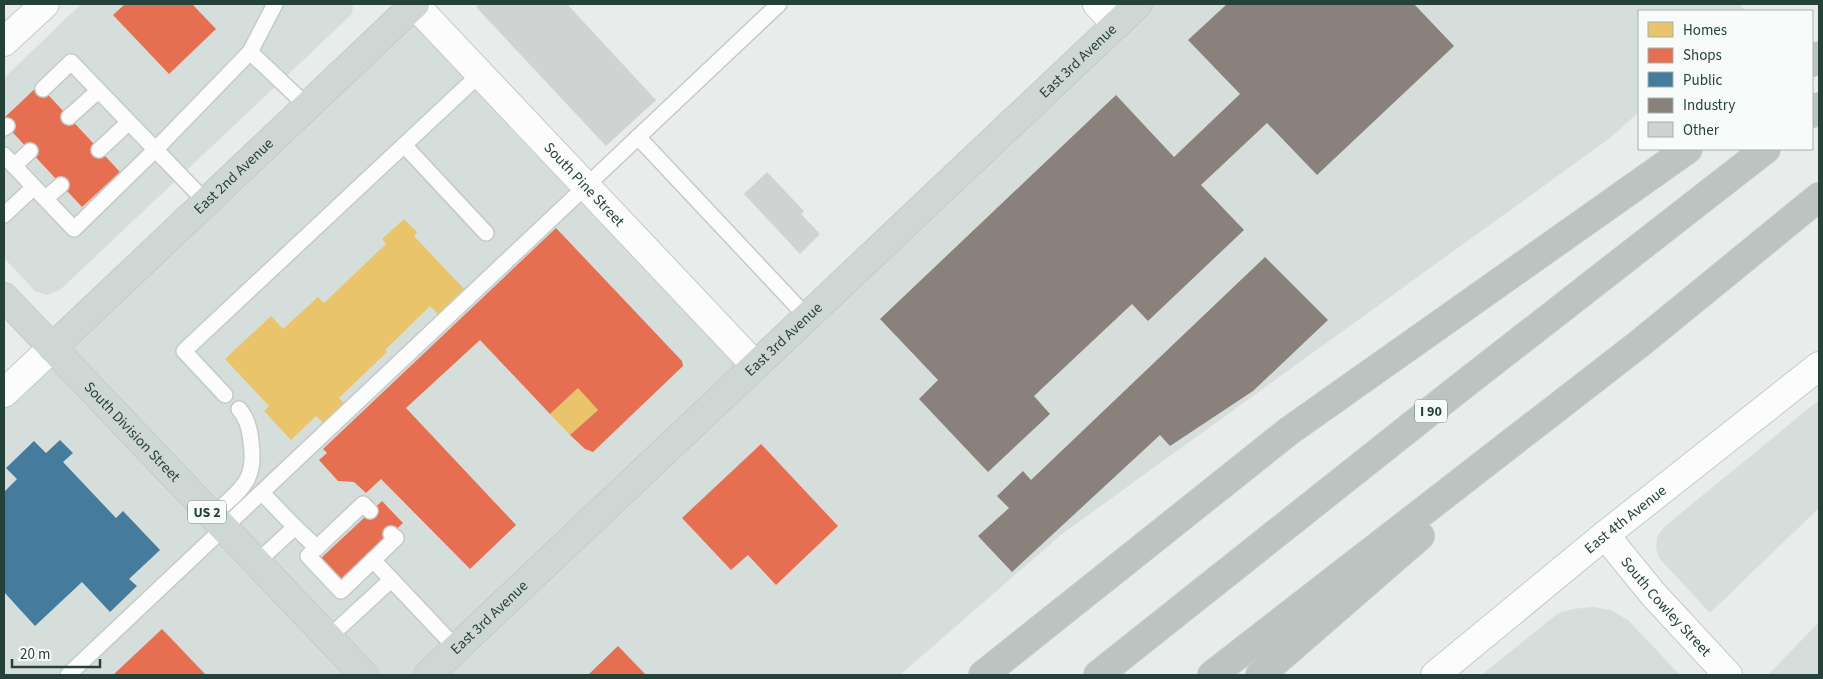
<svg xmlns="http://www.w3.org/2000/svg" width="1823" height="679" font-family="'Source Sans 3',sans-serif">
  <style>
    .built { fill: #d6dedb }
    .homes { fill: #e9c46a }
    .shops { fill: #e76f51 }
    .public { fill: #457b9d }
    .industry { fill: #8a817c }
    .building { fill: #cfd4d2 }
    .lines { fill: none; stroke-linecap: round; stroke-linejoin: round }
    .lane-casing { stroke: #c5cac8; stroke-width: 18 }
    .street-casing { stroke: #c5cac8; stroke-width: 30 }
    .secondary-casing { stroke: #c3cbc8; stroke-width: 30 }
    .primary-casing { stroke: #c3ccc9; stroke-width: 30 }
    .highway-casing { stroke: #c3ccc9; stroke-width: 30 }
    .lane { stroke: #fcfcfc; stroke-width: 15 }
    .street { stroke: #fcfcfc; stroke-width: 28 }
    .secondary { stroke: #fcfcfc; stroke-width: 28 }
    .primary { stroke: #cfd7d5; stroke-width: 28 }
    .highway { stroke: #bcc4c2; stroke-width: 28 }
    .labels { text-anchor: middle; stroke-width: 5; stroke-linejoin: round; paint-order: stroke }
    .shield { fill: #f7fbf9; stroke: #637a73; stroke-width: 1 }
    .shield-label { font-size: 14px; font-weight: bold; fill: #24423a }
    .street-label { font-size: 15px; fill: #24423a; stroke: #f7fbf9 }
  </style>
  <rect width="100%" height="100%" fill="#e8edeb"/>
  <g class="built">
    <path d="M81,4H352L353,6L352,14L60,290L47,295L35,291L4,258V78Z"/>
    <path d="M1138,4H1739L1744,9L1742,11H1639V112L1610,138L1062,534L900,675H4V393L414,5L755,365Z"/>
    <path d="M1819,400V508L1710,613L1659,558L1656,548L1657,537L1664,527Z"/>
    <path d="M1593,607L1611,610L1628,620L1680,675H1481L1557,614L1572,609Z"/>
    <path d="M1819,622V675H1768Z"/>
  </g>
  <g class="homes">
    <path d="M404,219L417,232L414,236L464,289L438,314L430,306L385,350L387,352L339,398L346,405L325,425L316,416L291,440L264,411L269,406L225,359L271,316L283,329L318,297L324,303L386,244L382,239Z"/>
    <path d="M578,388L598,410L570,435L550,414Z"/>
  </g>
  <g class="shops">
    <path d="M125,4H192L216,29L169,74L113,15Z"/>
    <path d="M39,85L120,172L82,207L4,123V118Z"/>
    <path d="M556,228L682,361L683,366L593,452L585,449L570,435L598,410L578,388L550,414L480,340L406,408L516,525L470,569L381,479L366,493L354,482L338,481L319,460L327,453L323,449Z"/>
    <path d="M761,444L838,526L776,585L748,555L731,570L682,518Z"/>
    <path d="M382,501L403,523L338,583L318,561Z"/>
    <path d="M162,629L206,675H113Z"/>
    <path d="M618,646L646,675H588Z"/>
  </g>
  <path class="public" d="M60,440L73,453L63,462L116,518L123,511L160,550L129,579L137,586L110,612L82,582L35,626L4,592V492L17,479L6,468L34,441L46,453Z"/>
  <g class="industry">
    <path d="M1227,4H1414L1454,46L1317,175L1267,123L1201,185L1244,230L1148,321L1132,304L1034,396L1050,414L988,472L919,399L938,380L880,319L1116,95L1174,157L1240,94L1188,40Z"/>
    <path d="M1265,257L1328,320L1253,391L1170,446L1160,435L1012,572L978,536L1009,508L997,496L1023,471L1031,480Z"/>
  </g>
  <g class="building">
    <path d="M479,4H567L656,100L606,146L476,7Z"/>
    <path d="M767,172L804,211L801,214L820,234L800,254L744,194Z"/>
  </g>
  <g class="lines">
    <g class="lane-casing">
      <g id="lane">
        <path d="M250,52L275,4"/>
        <path d="M43,89L71,62L206,202"/>
        <path d="M69,117L98,91"/>
        <path d="M4,128L7,126"/>
        <path d="M638,137L806,316"/>
        <path d="M404,145L486,233"/>
        <path d="M99,150L128,123"/>
        <path d="M4,155L34,187L4,215"/>
        <path d="M14,166L30,151"/>
        <path d="M34,187L74,229L155,150L250,52L307,106"/>
        <path d="M46,198L61,185"/>
        <path d="M225,395L184,351L480,74"/>
        <path d="M262,493L295,527"/>
        <path d="M370,511L363,504L308,556L341,591L396,538L391,534"/>
        <path d="M212,516C239,490 257,483 251,442C250,429 247,418 239,409"/>
        <path d="M373,560L456,648"/>
        <path d="M256,563L295,527L317,548"/>
        <path d="M328,638L391,580"/>
        <path d="M68,675L779,4"/>
      </g>
    </g>
    <g class="street-casing">
      <g id="street">
        <path id="s1" d="M414,4L755,365"/>
        <path d="M1097,4L1116,24"/>
        <path d="M4,42L45,4"/>
      </g>
    </g>
    <g class="secondary-casing">
      <g id="secondary">
        <path d="M4,393L52,348"/>
        <path id="s2" d="M1605,535L1653,594L1728,675"/>
        <path id="s3" d="M1435,675L1605,535L1819,366"/>
      </g>
    </g>
    <g class="primary-casing">
      <g id="primary">
        <path id="s4" d="M4,297L364,675"/>
        <path id="s5" d="M52,348L415,4"/>
        <path id="s6" d="M428,675L1138,4"/>
      </g>
    </g>
    <g class="highway-casing">
      <g id="highway">
        <path d="M1812,62L1819,56"/>
        <path d="M1812,113L1819,107"/>
        <path d="M983,675L1289,431L1688,149"/>
        <path d="M1098,675L1453,393L1766,149"/>
        <path d="M1212,675L1639,344L1819,197"/>
        <path d="M1260,675L1420,536"/>
      </g>
    </g>
    <use href="#lane" class="lane"/>
    <use href="#street" class="street"/>
    <use href="#secondary" class="secondary"/>
    <use href="#primary" class="primary"/>
    <use href="#highway" class="highway"/>
  </g>
  <g class="labels">
    <g class="shield">
      <rect x="1415" y="399.5" width="32" height="23" rx="4"/>
      <rect x="188" y="500.5" width="38" height="23" rx="4"/>
    </g>
    <g class="shield-label">
      <text x="1431" y="416">I 90</text>
      <text x="207" y="517">US 2</text>
    </g>
    <g class="street-label">
      <text dy="5" stroke="none"><textPath href="#s6" startOffset="894">East 3rd Avenue</textPath></text>
      <text dy="5" stroke="none"><textPath href="#s5" startOffset="250">East 2nd Avenue</textPath></text>
      <text dy="5" stroke="none"><textPath href="#s1" startOffset="248">South Pine Street</textPath></text>
      <text dy="5" stroke="none"><textPath href="#s6" startOffset="489">East 3rd Avenue</textPath></text>
      <text dy="5" stroke="none"><textPath href="#s4" startOffset="186">South Division Street</textPath></text>
      <text dy="5" stroke="none"><textPath href="#s3" startOffset="246">East 4th Avenue</textPath></text>
      <text dy="5" stroke="none"><textPath href="#s2" startOffset="94">South Cowley Street</textPath></text>
      <text dy="5" stroke="none"><textPath href="#s6" startOffset="84">East 3rd Avenue</textPath></text>
    </g>
  </g>
  <rect width="1823" height="679" fill="none" stroke="#24423a" stroke-width="10"/>
  <rect x="1638" y="10" width="175" height="140" fill="#f7fbf9" stroke="#a3b1ad"/>
  <rect x="1648" y="22" width="25" height="15" fill="#e9c46a" stroke="#a3b1ad"/>
  <text x="1683" y="35" font-size="15" fill="#24423a">Homes</text>
  <rect x="1648" y="48" width="25" height="15" fill="#e76f51" stroke="#a3b1ad"/>
  <text x="1683" y="60" font-size="15" fill="#24423a">Shops</text>
  <rect x="1648" y="72" width="25" height="15" fill="#457b9d" stroke="#a3b1ad"/>
  <text x="1683" y="85" font-size="15" fill="#24423a">Public</text>
  <rect x="1648" y="98" width="25" height="15" fill="#8a817c" stroke="#a3b1ad"/>
  <text x="1683" y="110" font-size="15" fill="#24423a">Industry</text>
  <rect x="1648" y="122" width="25" height="15" fill="#cfd4d2" stroke="#a3b1ad"/>
  <text x="1683" y="135" font-size="15" fill="#24423a">Other</text>
  <path d="M12 659v8h88v-8" fill="none" stroke="#24423a" stroke-width="2.5"/>
  <text x="20" y="659" font-size="15" fill="#24423a" stroke="#f7fbf9" stroke-width="4" paint-order="stroke">20 m</text>
</svg>
